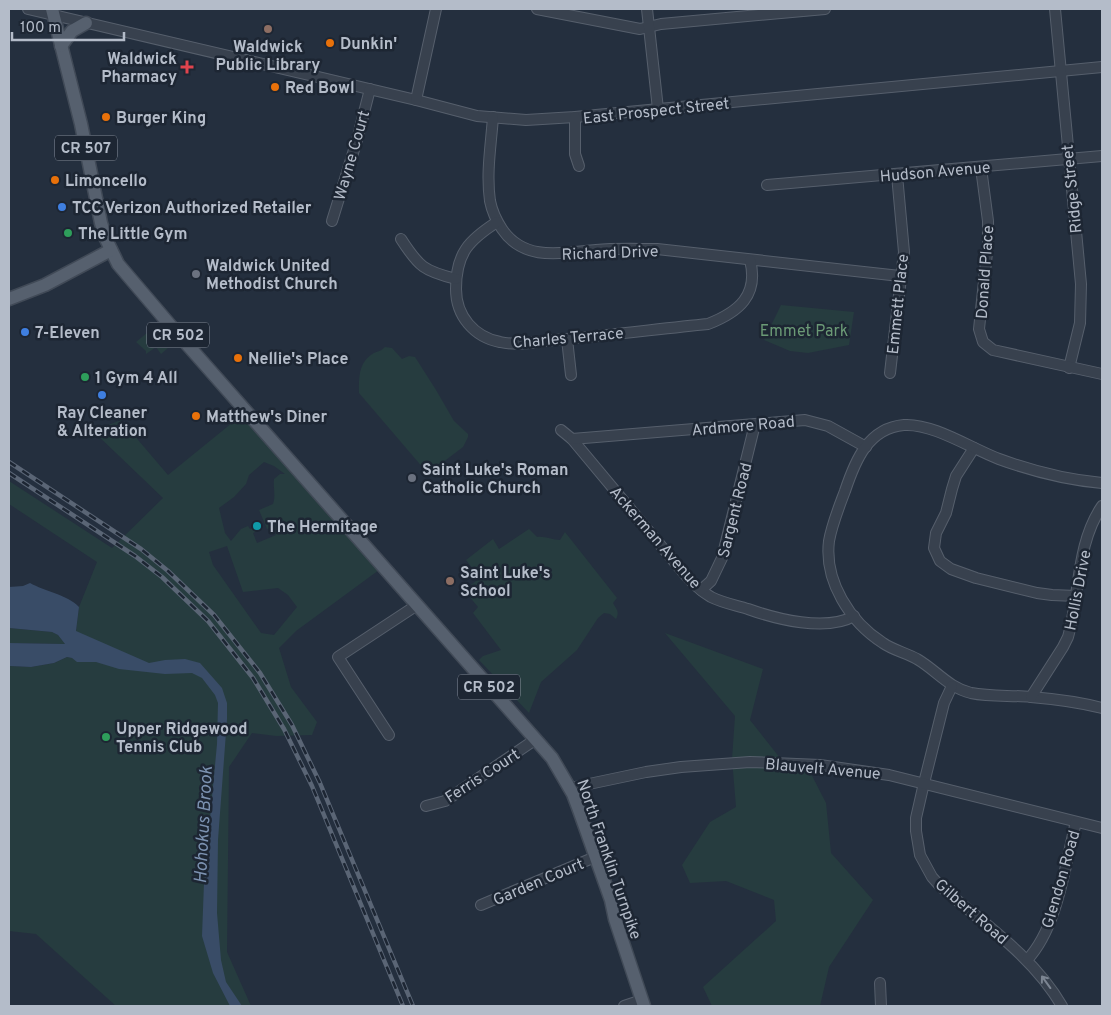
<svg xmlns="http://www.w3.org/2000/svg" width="1111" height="1015" font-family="Overpass,sans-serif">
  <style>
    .green { fill: #263c3f; fill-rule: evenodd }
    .water { fill: #394c67 }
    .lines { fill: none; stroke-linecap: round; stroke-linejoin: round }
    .minor-casing { stroke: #565f6c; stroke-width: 12 }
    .major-casing { stroke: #414a57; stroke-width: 15 }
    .minor { stroke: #38414e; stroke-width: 10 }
    .major { stroke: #56606e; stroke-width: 12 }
    .rail-casing { stroke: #5a6575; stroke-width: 4.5 }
    .rail { stroke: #1d2633; stroke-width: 2.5; stroke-dasharray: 8; stroke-linecap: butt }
    .oneway { stroke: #7c8592 }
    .education-dot { fill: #8d6e63; stroke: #1d2633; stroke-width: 2 }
    .food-dot { fill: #e8710a; stroke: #1d2633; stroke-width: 2 }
    .health-dot { fill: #e0444e; stroke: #1d2633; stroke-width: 2 }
    .shop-dot { fill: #3f7fe0; stroke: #1d2633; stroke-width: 2 }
    .leisure-dot { fill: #2e9e5b; stroke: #1d2633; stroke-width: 2 }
    .worship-dot { fill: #6b7280; stroke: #1d2633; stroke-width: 2 }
    .culture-dot { fill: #0f9aa8; stroke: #1d2633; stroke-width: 2 }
    .labels { text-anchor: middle; stroke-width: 5; stroke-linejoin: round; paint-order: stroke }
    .shield { fill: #1d2633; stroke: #878f9c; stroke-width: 1 }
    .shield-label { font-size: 15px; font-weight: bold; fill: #b4bcc9 }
    .poi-label { font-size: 16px; font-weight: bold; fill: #b4bcc9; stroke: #1d2633; text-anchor: start }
    .street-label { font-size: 16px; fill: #b4bcc9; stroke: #1d2633 }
    .park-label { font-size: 16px; fill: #6b9a76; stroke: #1d2633 }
    .water-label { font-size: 18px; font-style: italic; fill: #7c92b1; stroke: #1d2633 }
  </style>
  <rect width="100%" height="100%" fill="#242f3e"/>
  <g class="green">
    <path d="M781,305L854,312L849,345L808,353L790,351L764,340Z"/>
    <path d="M158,324L175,342L161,354L156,347L146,354V351L136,342Z"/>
    <path d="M385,347L392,348L402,359L409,356L415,357L436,390L454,421L468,434V437L463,447L434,469H424L359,393C359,378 358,362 374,353C379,351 381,351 385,347Z"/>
    <path d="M243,414L379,570L296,631L279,648L291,687L317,722L312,735L276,736L252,733L229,767L227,952L251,1006H116L36,934L9,931V666L31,667L54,663L67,657L72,658L77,661L75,640L79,607L97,562L9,504V481L112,548L163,498L93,431L121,420L168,475ZM264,462L274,466L285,474H280L274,479C273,488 276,495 273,504L259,510L267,529L273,527L276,535L257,543L253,533L257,531L255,527L250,529L248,526L241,529L231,541L225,533L219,508L234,497L246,484L249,475ZM227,546L243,592L278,588L288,595L297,607L274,635L261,633L213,565L209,552Z"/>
    <path d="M529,529L537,537C545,536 552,540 560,540L565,532L617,598L613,603C616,609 620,611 616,619L610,614L604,613L598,618L577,650L541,682L529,713L479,660L483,656L501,650L473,613L478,607L464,590L480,578L466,560L493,539L499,549Z"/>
    <path d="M9,628L52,632L58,635L65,644L9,643Z"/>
    <path d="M665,633L763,669L750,720L780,758L805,762L826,803L831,853L873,900L829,967L820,1006H712L703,987L776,921L774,900L726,881L690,883L682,865L710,822L736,807L732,759L735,716Z"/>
  </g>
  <path class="water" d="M30,583C44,591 68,595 79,607L76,631L149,663L165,660L185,659L200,663L222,688L227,703V719L218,840L217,913L221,960L226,982L242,1006H230L213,973L202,936L204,883L217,744L218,703L215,695L202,678L192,673L165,674L119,669L96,662H77L72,658L67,657L54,663L31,667L9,666V643L65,644L58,635L52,632L9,628V587L23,586Z"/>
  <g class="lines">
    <g class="minor-casing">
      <g id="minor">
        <path d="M28,9L416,100L477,116L526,120L575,117L1102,67"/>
        <path d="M537,9L640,29L661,24L825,9"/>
        <path d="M647,9L658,109"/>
        <path d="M1055,9L1081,284L1080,323L1069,368"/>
        <path d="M416,100L436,9"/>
        <path d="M493,117C491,145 486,173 490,201C492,211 496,220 502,229C524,262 562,253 596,250C616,248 637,249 657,249L900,276"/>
        <path d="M575,117V154L579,166"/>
        <path d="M981,168L988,221V243L979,329L983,342L993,350L1102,374"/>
        <path d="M767,185L1102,156"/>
        <path d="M332,221L357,140L370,89"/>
        <path d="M497,222C469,240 456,253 456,289C456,316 474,337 500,342C517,346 537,342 553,340C605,336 657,329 708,324C739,312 759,295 750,260"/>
        <path d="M401,239C419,267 424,271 456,279"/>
        <path d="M567,339L571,375"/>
        <path d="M890,373L904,252L897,175"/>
        <path d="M561,430L572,439L682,571C690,581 699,590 711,597C723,603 735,605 748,609C776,619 826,632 854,616"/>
        <path d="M572,439L805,420L828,426L866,447"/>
        <path d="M974,448L956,476L952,489L946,513L936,533L934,548L940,561L951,569L976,578L1037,593L1052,595L1076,596"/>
        <path d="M1102,483C1068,480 1032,471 999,459C972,449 933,423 904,425C868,428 855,461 845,491C839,507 832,524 829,541C824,581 850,622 883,643C893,650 906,653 917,659C936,670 949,688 971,693C991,697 1011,695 1031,697C1055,699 1079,702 1102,708"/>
        <path d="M701,590L711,581L722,558L755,424"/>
        <path d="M952,686L944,703L924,783L916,818V831L920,855L932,877L940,886C983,923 1033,956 1062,1006"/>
        <path d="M1031,697L1063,647L1068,637C1080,594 1076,544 1102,506"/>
        <path d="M389,735L338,657L417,605"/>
        <path d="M570,788L646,772L681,767L750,762L820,765L889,775L1102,828"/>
        <path d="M426,806L445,801L536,739"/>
        <path d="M481,905L595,857"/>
        <path d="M1027,960C1058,927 1065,865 1076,822"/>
        <path d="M880,983L881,1006"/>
        <path d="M624,1006L642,1000"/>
      </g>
    </g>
    <g class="major-casing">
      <g id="major">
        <path d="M52,9L81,124L101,223L106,239L118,264L170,325L552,758L573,794L579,810L611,900L615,919L644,1006"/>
        <path d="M61,46L72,31L86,23"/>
        <path d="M9,299L45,285L111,250"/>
      </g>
    </g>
    <use href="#minor" class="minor"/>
    <use href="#major" class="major"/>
    <g class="rail-casing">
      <g id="rail">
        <path d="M9,462L141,549L168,571L214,615L260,673L292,725L320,783L413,1006"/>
        <path d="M9,473L135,556L162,577L208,621L253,678L284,729L312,786L403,1006"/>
      </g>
    </g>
    <use href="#rail" class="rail"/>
  </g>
  <defs><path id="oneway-shaft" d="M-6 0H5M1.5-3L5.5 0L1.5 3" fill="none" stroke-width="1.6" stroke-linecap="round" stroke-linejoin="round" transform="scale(1.25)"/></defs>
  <use class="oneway" href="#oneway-shaft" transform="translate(1046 982) rotate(-126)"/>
  <g class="education-dot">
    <circle cx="268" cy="29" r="5"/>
    <circle cx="450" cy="581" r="5"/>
  </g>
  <g class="food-dot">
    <circle cx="330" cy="43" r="5"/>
    <circle cx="275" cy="87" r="5"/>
    <circle cx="106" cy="117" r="5"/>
    <circle cx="55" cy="180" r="5"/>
    <circle cx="238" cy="358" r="5"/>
    <circle cx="196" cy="416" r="5"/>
  </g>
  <path class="health-dot" d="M184.5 59.5h5v5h5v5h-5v5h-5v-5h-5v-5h5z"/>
  <g class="shop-dot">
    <circle cx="62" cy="207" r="5"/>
    <circle cx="25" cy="332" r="5"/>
    <circle cx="102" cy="395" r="5"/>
  </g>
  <g class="leisure-dot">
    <circle cx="68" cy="233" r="5"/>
    <circle cx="85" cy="377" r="5"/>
    <circle cx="106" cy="737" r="5"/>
  </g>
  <g class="worship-dot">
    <circle cx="196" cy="274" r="5"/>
    <circle cx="412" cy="478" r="5"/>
  </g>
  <circle class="culture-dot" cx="257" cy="526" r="5"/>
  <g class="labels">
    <g class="shield">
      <rect x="55" y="135.5" width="62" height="25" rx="4"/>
      <rect x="147" y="322.5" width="62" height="25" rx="4"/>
      <rect x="458" y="674.5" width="62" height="25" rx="4"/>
    </g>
    <g class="shield-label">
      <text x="86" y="153">CR 507</text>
      <text x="178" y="340">CR 502</text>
      <text x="489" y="692">CR 502</text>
    </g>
    <g class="poi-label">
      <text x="340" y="49">Dunkin'</text>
      <text x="268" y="52" text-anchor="middle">Waldwick<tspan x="268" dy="18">Public Library</tspan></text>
      <text x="177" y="64" text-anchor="end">Waldwick<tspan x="177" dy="18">Pharmacy</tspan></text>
      <text x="285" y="93">Red Bowl</text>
      <text x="116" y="123">Burger King</text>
      <text x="65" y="186">Limoncello</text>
      <text x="72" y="213">TCC Verizon Authorized Retailer</text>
      <text x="78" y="239">The Little Gym</text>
      <text x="206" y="271">Waldwick United<tspan x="206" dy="18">Methodist Church</tspan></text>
      <text x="35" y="338">7-Eleven</text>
      <text x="248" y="364">Nellie's Place</text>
      <text x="95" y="383">1 Gym 4 All</text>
      <text x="102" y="418" text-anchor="middle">Ray Cleaner<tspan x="102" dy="18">&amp; Alteration</tspan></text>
      <text x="206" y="422">Matthew's Diner</text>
      <text x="422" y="475">Saint Luke's Roman<tspan x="422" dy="18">Catholic Church</tspan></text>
      <text x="267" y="532">The Hermitage</text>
      <text x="460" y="578">Saint Luke's<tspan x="460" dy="18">School</tspan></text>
      <text x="116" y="734">Upper Ridgewood<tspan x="116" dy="18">Tennis Club</tspan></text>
    </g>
    <g class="street-label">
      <text transform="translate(656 110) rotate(-6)" y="6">East Prospect Street</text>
      <text transform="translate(351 155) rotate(-74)" y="6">Wayne Court</text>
      <text transform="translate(935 171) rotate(-5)" y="6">Hudson Avenue</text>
      <text transform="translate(1071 189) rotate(-96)" y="6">Ridge Street</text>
      <text transform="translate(610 252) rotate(-2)" y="6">Richard Drive</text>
      <text transform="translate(984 272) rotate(-86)" y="6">Donald Place</text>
      <text transform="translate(897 304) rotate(-84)" y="6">Emmett Place</text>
      <text transform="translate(568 337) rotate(-5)" y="6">Charles Terrace</text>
      <text transform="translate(743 425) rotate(-5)" y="6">Ardmore Road</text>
      <text transform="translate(734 510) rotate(-76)" y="6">Sargent Road</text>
      <text transform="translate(656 537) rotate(49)" y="6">Ackerman Avenue</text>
      <text transform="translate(1077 590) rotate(-79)" y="6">Hollis Drive</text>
      <text transform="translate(823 768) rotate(5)" y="6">Blauvelt Avenue</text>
      <text transform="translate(482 775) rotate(-33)" y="6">Ferris Court</text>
      <text transform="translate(610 859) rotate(71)" y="6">North Franklin Turnpike</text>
      <text transform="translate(1060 879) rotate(-74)" y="6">Glendon Road</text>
      <text transform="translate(538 881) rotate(-23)" y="6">Garden Court</text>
      <text transform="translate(972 911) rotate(41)" y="6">Gilbert Road</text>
    </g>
    <g class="park-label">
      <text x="804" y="336">Emmet Park</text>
    </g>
    <g class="water-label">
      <text transform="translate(203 825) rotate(-87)" y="6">Hohokus Brook</text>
    </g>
  </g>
  <rect width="1111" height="1015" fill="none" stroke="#b4bcc9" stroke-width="20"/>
  <path d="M12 32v8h112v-8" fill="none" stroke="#b4bcc9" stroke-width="2.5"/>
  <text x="20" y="32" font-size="15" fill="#b4bcc9" stroke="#1d2633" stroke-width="4" paint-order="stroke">100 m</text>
</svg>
